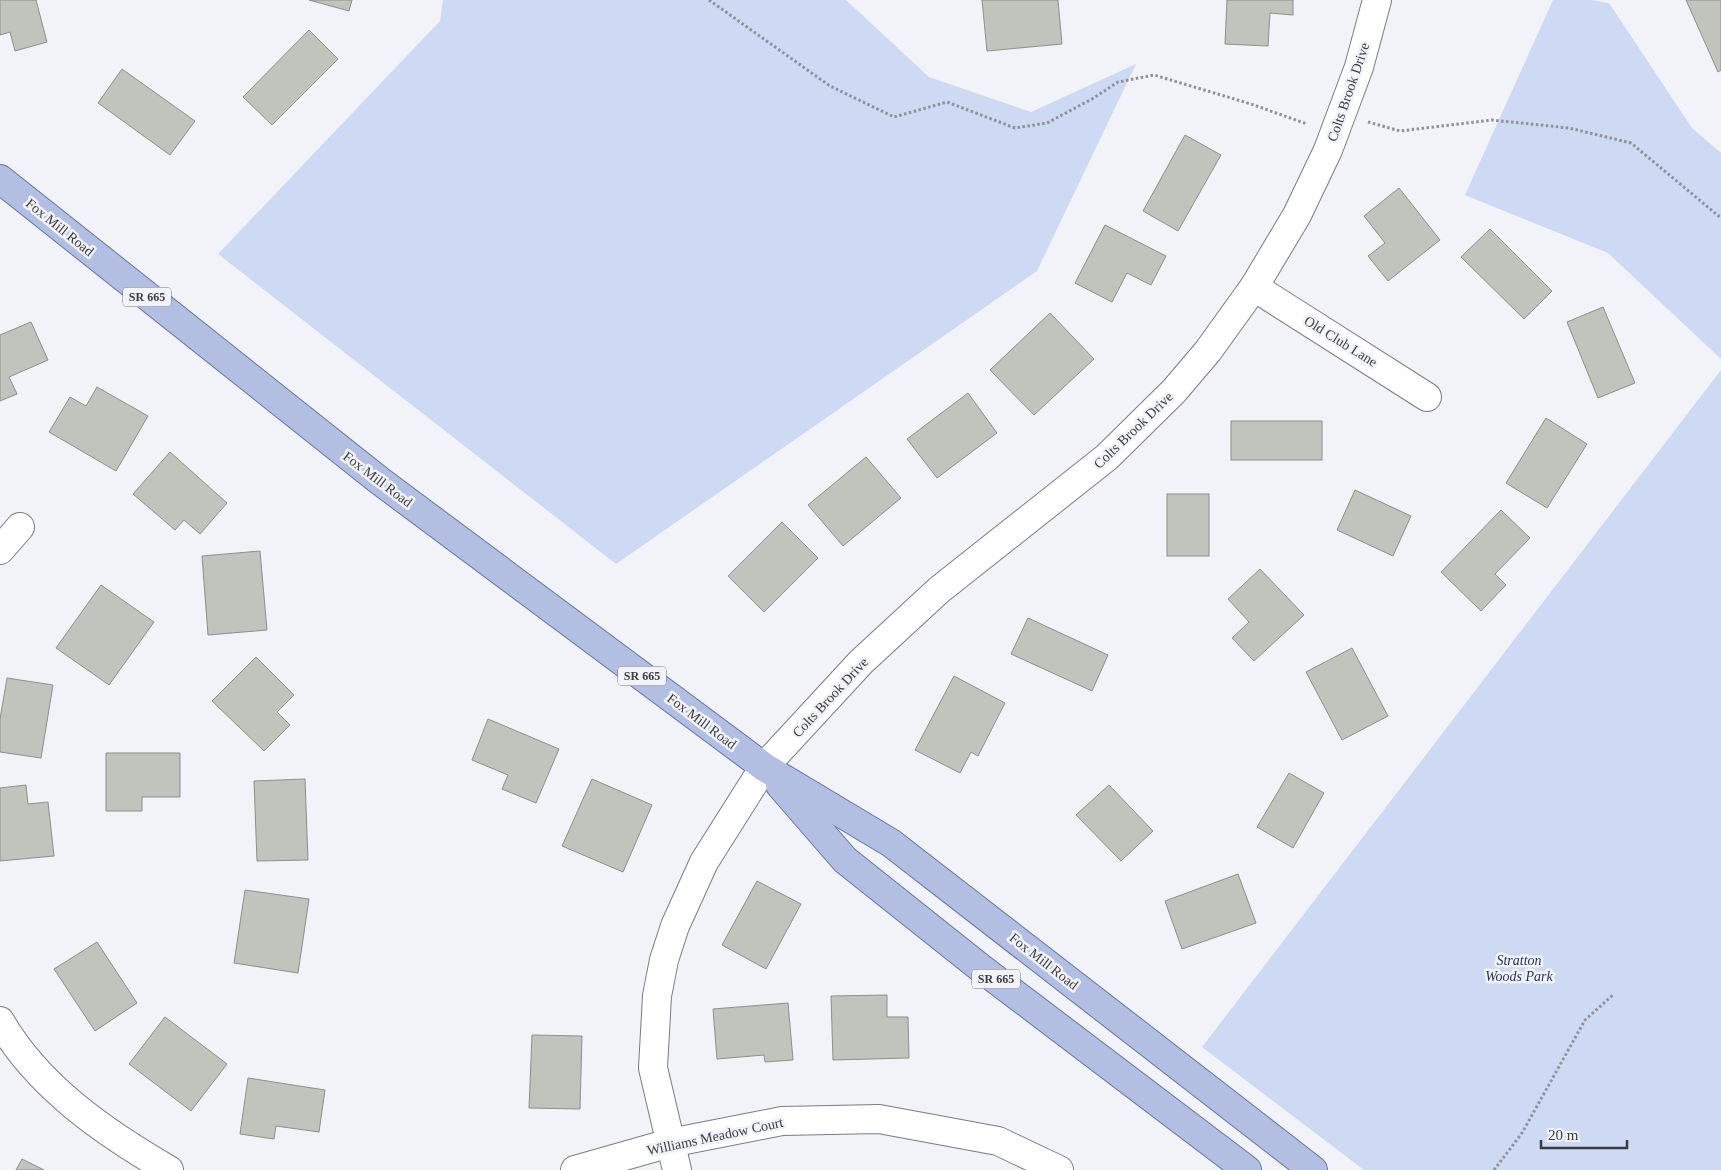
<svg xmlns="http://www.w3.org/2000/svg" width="1721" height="1170" font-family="Georgia,serif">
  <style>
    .green { fill: #ced9f3 }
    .building { fill: #c1c3bd; stroke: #8d8f89 }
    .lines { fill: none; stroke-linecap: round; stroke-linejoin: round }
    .minor-casing { stroke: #7a7c81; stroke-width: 30 }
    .primary-casing { stroke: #67769e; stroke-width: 30 }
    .path { stroke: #909196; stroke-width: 3; stroke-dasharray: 2.5 2.5; stroke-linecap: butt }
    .minor { stroke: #fff; stroke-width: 28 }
    .primary { stroke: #b2bfe3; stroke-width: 28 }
    .labels { text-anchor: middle; stroke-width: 5; stroke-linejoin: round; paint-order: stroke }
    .shield { fill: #f1f3f9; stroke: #727377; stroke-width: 1 }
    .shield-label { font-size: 12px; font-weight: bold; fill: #3b3c3f }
    .street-label { font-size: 14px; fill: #3b3c3f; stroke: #f1f3f9 }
    .park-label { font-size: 14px; font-style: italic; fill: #26335a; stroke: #f1f3f9 }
  </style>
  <rect width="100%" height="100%" fill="#f1f3f9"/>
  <g class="green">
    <path d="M443,0H846L929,77L1031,112L1136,64L1037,271L616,564L218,254L440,21Z"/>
    <path d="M1553,0H1591L1609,3L1692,128L1721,153V359L1608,253L1465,195Z"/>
    <path d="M1721,370V1170H1364L1202,1047Z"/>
  </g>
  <g class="building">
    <path d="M0,0H36L47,42L15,51L10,32L0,35Z"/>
    <path d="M309,0H352L349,11Z"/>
    <path d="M982,0H1058L1062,44L987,51Z"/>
    <path d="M1227,0H1293V15L1270,13L1268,46L1225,44Z"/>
    <path d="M1686,0H1721V70L1718,72Z"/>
    <path d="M309,30L338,59L272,125L243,97Z"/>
    <path d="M122,69L195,121L170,155L98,103Z"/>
    <path d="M1185,135L1221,155L1178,231L1143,211Z"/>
    <path d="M1399,188L1440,240L1388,281L1368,256L1385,243L1364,216Z"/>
    <path d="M1105,225L1166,256L1151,285L1127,273L1112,302L1075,283Z"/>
    <path d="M1490,229L1552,291L1524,319L1461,257Z"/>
    <path d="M1603,307L1635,383L1598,398L1567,322Z"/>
    <path d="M1050,313L1094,359L1034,415L990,370Z"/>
    <path d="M31,322L48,360L9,377L17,394L0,401V335Z"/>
    <path d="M97,387L148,416L116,471L49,432L70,397L86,406Z"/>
    <path d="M968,393L997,433L937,478L907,439Z"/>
    <path d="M1546,418L1587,444L1547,508L1506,483Z"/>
    <rect x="1231" y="421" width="91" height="39"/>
    <path d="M170,452L227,503L200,534L184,520L175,530L133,494Z"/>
    <path d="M866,457L901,498L843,546L808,505Z"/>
    <path d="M1355,490L1411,516L1393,556L1337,530Z"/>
    <rect x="1167" y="494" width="42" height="62"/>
    <path d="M1501,510L1530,538L1495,574L1506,585L1481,611L1441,572Z"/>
    <path d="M782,522L818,558L764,612L728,576Z"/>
    <path d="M260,551L267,630L208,635L202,556Z"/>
    <path d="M1260,569L1304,615L1254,661L1232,638L1249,622L1228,599Z"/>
    <path d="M101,585L154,622L109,685L56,648Z"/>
    <path d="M1028,618L1108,655L1092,691L1011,654Z"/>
    <path d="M1352,648L1388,716L1342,740L1306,672Z"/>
    <path d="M256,657L294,695L277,712L290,725L264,751L212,701Z"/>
    <path d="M954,676L1005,703L978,756L971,752L960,773L915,750Z"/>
    <path d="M7,678L53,685L41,758L0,752V719Z"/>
    <path d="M488,719L559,749L536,803L502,789L508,775L472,760Z"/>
    <path d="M106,753H180V797H142V811H106Z"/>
    <path d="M1289,773L1324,793L1293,848L1257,827Z"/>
    <path d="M305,779L308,860L257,861L254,781Z"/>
    <path d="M592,779L652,805L623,872L562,846Z"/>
    <path d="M26,785L28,804L48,802L54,856L0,861V788Z"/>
    <path d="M1109,785L1153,831L1121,861L1076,815Z"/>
    <path d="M1238,874L1256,923L1182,949L1165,901Z"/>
    <path d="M757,881L801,904L766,969L722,945Z"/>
    <path d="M245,890L309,899L298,973L234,963Z"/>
    <path d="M97,942L137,1003L95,1031L54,969Z"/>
    <path d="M887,995V1017H908L909,1058L833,1060L831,996Z"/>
    <path d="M788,1003L793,1060L765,1062L764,1055L717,1059L713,1009Z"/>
    <path d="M165,1017L227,1064L191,1111L129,1064Z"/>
    <path d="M532,1035L582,1036L580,1109L529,1108Z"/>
    <path d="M248,1078L325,1090L319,1132L276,1126L274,1139L240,1134Z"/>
    <path d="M22,1159L44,1170H16Z"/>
  </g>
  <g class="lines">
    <g class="minor-casing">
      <g id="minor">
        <path d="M1254,287L1427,397"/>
        <path d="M0,550L20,527"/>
        <path d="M0,1021C38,1087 105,1133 169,1170"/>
        <path d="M575,1170L670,1143L782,1121L879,1119L998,1141L1059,1170"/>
        <path d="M677,1170L653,1068L657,996L664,960L675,926L704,862L764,767L861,662L939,590L1107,457L1174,391L1208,351L1254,287L1297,215L1328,150L1359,67L1377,0"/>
      </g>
    </g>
    <g class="primary-casing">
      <g id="primary">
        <path d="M0,179L380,481L764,767L891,843L1313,1170"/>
        <path d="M780,785L845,860L982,969L1247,1170"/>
      </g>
    </g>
    <g class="path">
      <path d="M709,0L830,86L894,117L947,102L1015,128L1047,123L1092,99L1118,82L1154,75L1251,104L1307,124"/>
      <path d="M1368,122L1400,131L1492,120L1569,128L1631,143L1721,218"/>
      <path d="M1494,1170L1522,1133L1585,1020L1614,994"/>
    </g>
    <use href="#minor" class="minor"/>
    <use href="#primary" class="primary"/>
  </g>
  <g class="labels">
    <g class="shield">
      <rect x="123" y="287.5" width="48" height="19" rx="4"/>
      <rect x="618" y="666.5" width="48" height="19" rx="4"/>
      <rect x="972" y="969.5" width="48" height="19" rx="4"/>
    </g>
    <g class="shield-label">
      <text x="147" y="301">SR 665</text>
      <text x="642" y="680">SR 665</text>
      <text x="996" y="983">SR 665</text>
    </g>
    <g class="street-label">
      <text transform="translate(1348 92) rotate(-71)" y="5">Colts Brook Drive</text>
      <text transform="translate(60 227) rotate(39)" y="5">Fox Mill Road</text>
      <text transform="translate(1341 341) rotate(32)" y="5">Old Club Lane</text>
      <text transform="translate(1133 430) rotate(-44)" y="5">Colts Brook Drive</text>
      <text transform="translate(378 479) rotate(37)" y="5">Fox Mill Road</text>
      <text transform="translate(830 697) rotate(-47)" y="5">Colts Brook Drive</text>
      <text transform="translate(702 721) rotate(37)" y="5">Fox Mill Road</text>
      <text transform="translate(1044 961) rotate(38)" y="5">Fox Mill Road</text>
      <text transform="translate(715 1136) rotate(-12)" y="5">Williams Meadow Court</text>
    </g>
    <g class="park-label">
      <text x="1519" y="965">Stratton<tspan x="1519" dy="16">Woods Park</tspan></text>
    </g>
  </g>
  <path d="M1541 1140v8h86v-8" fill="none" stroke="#3b3c3f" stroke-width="2.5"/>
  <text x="1548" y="1140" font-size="15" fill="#3b3c3f" stroke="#f1f3f9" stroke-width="4" paint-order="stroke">20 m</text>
</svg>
